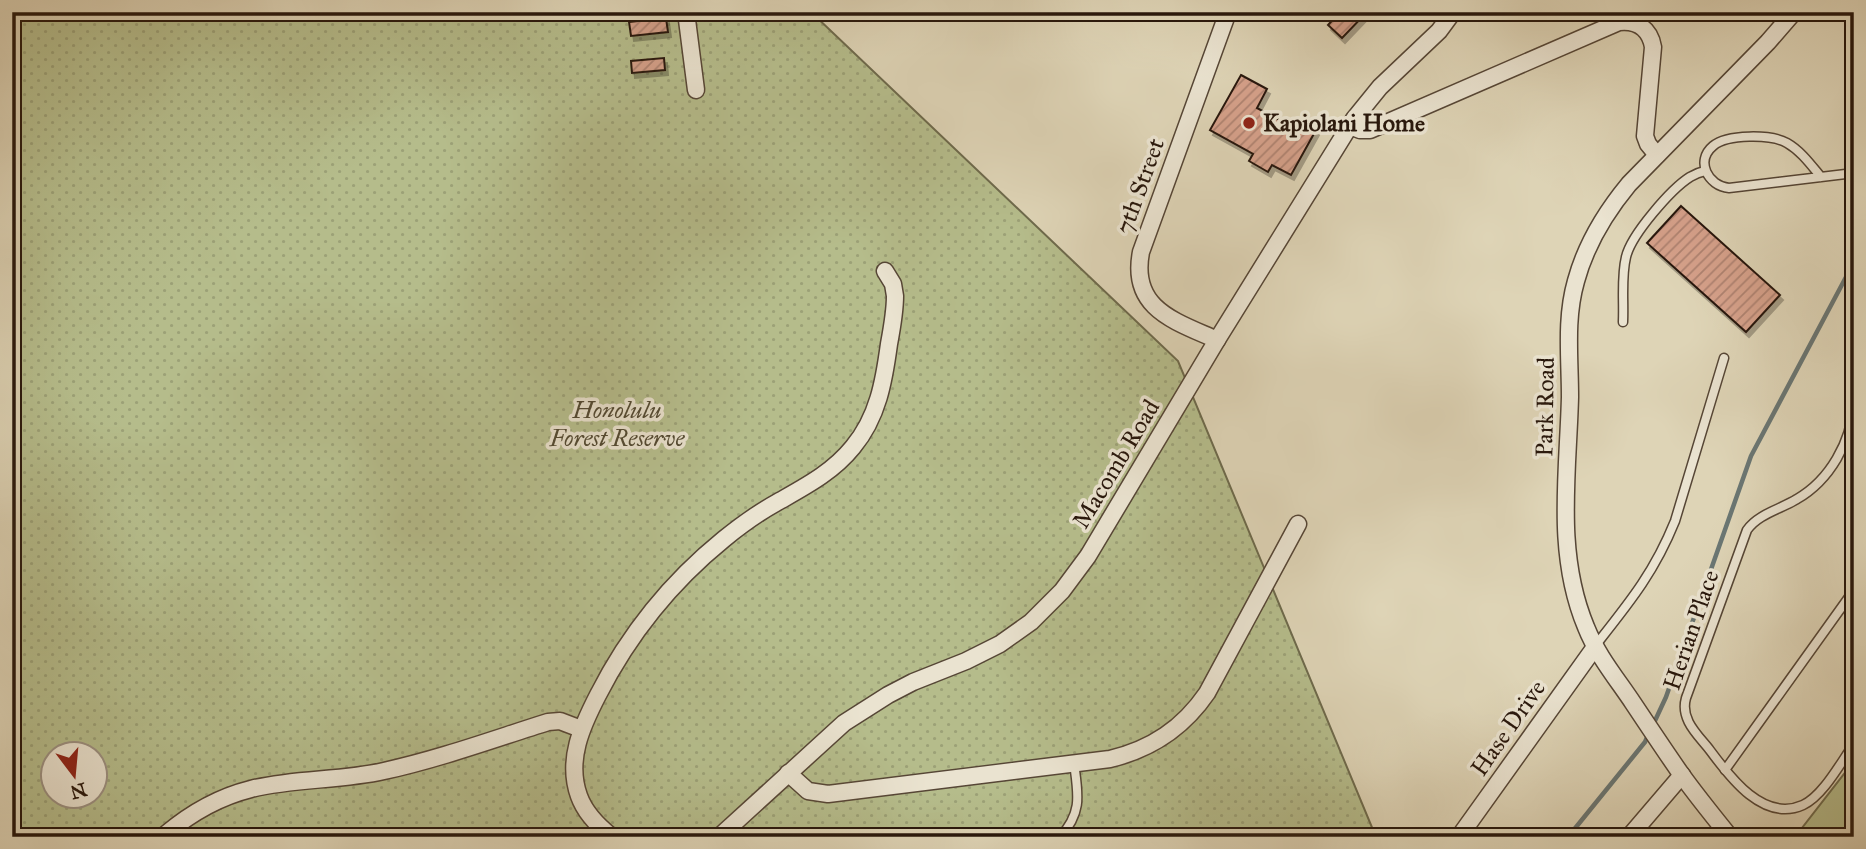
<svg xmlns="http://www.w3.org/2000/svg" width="1866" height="849" font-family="'IM FELL Great Primer',serif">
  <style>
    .grass { fill: #b5bc8b; stroke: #6e6a4c; stroke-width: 2 }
    .park { fill: url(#park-dots); stroke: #6e6a4c; stroke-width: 2; fill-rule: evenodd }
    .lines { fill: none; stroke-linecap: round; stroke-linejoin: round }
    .stream { stroke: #6a7673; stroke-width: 4.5 }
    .building { fill: url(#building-hatch); stroke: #28170c; stroke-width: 2; filter: url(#shadow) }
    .service-casing { stroke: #564636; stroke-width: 11 }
    .minor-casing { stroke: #564636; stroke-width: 19 }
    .service { stroke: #eae3d0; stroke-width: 8 }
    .minor { stroke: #eae3d0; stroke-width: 16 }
    .poi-dot { fill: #8f2418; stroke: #eae3d0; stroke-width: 2.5 }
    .labels { text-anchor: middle; stroke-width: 7; stroke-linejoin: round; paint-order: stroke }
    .poi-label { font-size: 24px; font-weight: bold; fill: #28170c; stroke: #eae3d0; text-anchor: start }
    .street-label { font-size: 24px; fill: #28170c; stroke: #eae3d0 }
    .park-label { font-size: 24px; font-style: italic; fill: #524932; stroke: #eae3d0 }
  </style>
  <defs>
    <pattern id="park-dots" width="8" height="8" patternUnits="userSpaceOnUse" patternTransform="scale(1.75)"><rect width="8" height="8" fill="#b5bc8b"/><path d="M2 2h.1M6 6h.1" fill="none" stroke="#9ca177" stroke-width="1.8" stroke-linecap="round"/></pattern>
    <pattern id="building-hatch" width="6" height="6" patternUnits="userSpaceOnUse" patternTransform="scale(1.75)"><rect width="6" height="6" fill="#d6a18b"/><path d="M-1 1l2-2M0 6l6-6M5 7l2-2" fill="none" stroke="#ae8270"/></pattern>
    <filter id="shadow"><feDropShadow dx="3" dy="5" stdDeviation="0" flood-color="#0004"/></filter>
  </defs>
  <rect width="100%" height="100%" fill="#ded4b6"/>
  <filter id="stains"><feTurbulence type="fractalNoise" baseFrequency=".00286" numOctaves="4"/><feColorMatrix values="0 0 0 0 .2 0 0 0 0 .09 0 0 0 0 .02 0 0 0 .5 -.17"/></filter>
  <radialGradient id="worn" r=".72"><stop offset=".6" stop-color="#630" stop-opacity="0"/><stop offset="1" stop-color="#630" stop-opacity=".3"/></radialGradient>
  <path class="grass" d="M1854,761V837H1795Z"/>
  <path class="park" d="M12,12H811L1178,361L1376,837H12ZM52,754H94V796H52Z"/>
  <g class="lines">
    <g class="stream">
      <path d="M1653,725L1666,697L1751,456L1854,262"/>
      <path d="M1568,837L1645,742L1649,733"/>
    </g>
  </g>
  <g class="building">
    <path d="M1340,12H1367L1342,38L1328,25Z"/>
    <path d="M666,18L668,32L631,36L629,22Z"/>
    <path d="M664,58L665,70L632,73L631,61Z"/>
    <path d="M1241,75L1267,89L1257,108L1292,127L1297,119L1316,130L1291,175L1272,165L1268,172L1249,161L1253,154L1210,130Z"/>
    <path d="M1681,206L1780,295L1746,332L1647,243Z"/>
  </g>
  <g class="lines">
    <g class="service-casing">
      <g id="service">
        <path d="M1821,177C1811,165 1801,151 1787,143C1771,134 1727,134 1713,146C1695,161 1708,186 1729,188L1854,173"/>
        <path d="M1623,322C1624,301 1621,277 1626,257C1631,235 1671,189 1690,177C1695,174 1700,172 1705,171"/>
        <path d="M1854,404C1851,442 1830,480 1797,499C1781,509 1758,514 1747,530L1686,698C1680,719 1697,734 1709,749C1729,776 1763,823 1803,805C1823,796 1841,762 1854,744"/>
        <path d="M1595,646C1629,603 1654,573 1675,521L1724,358"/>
        <path d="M1725,770L1854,590"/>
        <path d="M1060,837C1083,812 1078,794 1074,763"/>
      </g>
    </g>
    <g class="minor-casing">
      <g id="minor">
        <path d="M686,12L696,90"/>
        <path d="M1350,126L1360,130H1370L1619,22C1637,20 1650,29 1653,47L1645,136L1648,144L1657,155"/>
        <path d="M1217,340C1175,321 1130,309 1141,252L1228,12"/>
        <path d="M788,773L808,791L828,794L1110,759C1152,749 1183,728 1207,693L1298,524"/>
        <path d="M166,834C191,813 219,797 251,789C294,778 340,781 384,771C439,759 494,739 548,722L560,721L581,729"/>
        <path d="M612,837C598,826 585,813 579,796C566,760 582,726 598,695C629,634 671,582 724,539C740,526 758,513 776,503C804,487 832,473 853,447C878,417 884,381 889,344C892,328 895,312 895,296L893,284L885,271"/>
        <path d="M719,837L844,723L888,695L913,682L966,661L1000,644L1031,622L1062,591L1088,556L1217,340L1354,119L1380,87L1439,31L1453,12"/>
        <path d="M1459,837L1595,647"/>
        <path d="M1629,837L1682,775"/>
        <path d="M1730,837C1713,816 1696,795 1681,774C1665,751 1649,727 1633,703C1617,679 1597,655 1586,627C1555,553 1568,474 1570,397C1570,358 1565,319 1576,281C1586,244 1605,213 1629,184L1768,42L1794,12"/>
      </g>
    </g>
    <use href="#service" class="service"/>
    <use href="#minor" class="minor"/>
  </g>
  <circle class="poi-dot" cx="1249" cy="123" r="7"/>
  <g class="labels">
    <g class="poi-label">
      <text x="1263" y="131">Kapiolani Home</text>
    </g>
    <g class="street-label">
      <text transform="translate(1140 186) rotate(-70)" y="8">7th Street</text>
      <text transform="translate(1545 407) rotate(-89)" y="8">Park Road</text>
      <text transform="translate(1116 464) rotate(-59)" y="8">Macomb Road</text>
      <text transform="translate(1691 630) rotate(-71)" y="8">Herian Place</text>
      <text transform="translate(1508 728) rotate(-55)" y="8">Hase Drive</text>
    </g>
    <g class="park-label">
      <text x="617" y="418">Honolulu<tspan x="617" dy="28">Forest Reserve</tspan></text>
    </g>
  </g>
  <rect width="1866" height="849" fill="none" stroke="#ded4b6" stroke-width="42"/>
  <rect x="14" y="14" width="1838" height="821" fill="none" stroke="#28170c" stroke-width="3.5"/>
  <rect x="21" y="21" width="1824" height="807" fill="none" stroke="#28170c" stroke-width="2"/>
  <g transform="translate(74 775) rotate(164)"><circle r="33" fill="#eae3d0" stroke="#9c9182" stroke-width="2"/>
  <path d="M0-5L12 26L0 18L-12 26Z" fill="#8f2418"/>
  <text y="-10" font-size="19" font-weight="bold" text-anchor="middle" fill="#28170c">N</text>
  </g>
  <rect width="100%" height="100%" filter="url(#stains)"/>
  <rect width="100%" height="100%" fill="url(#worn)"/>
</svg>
